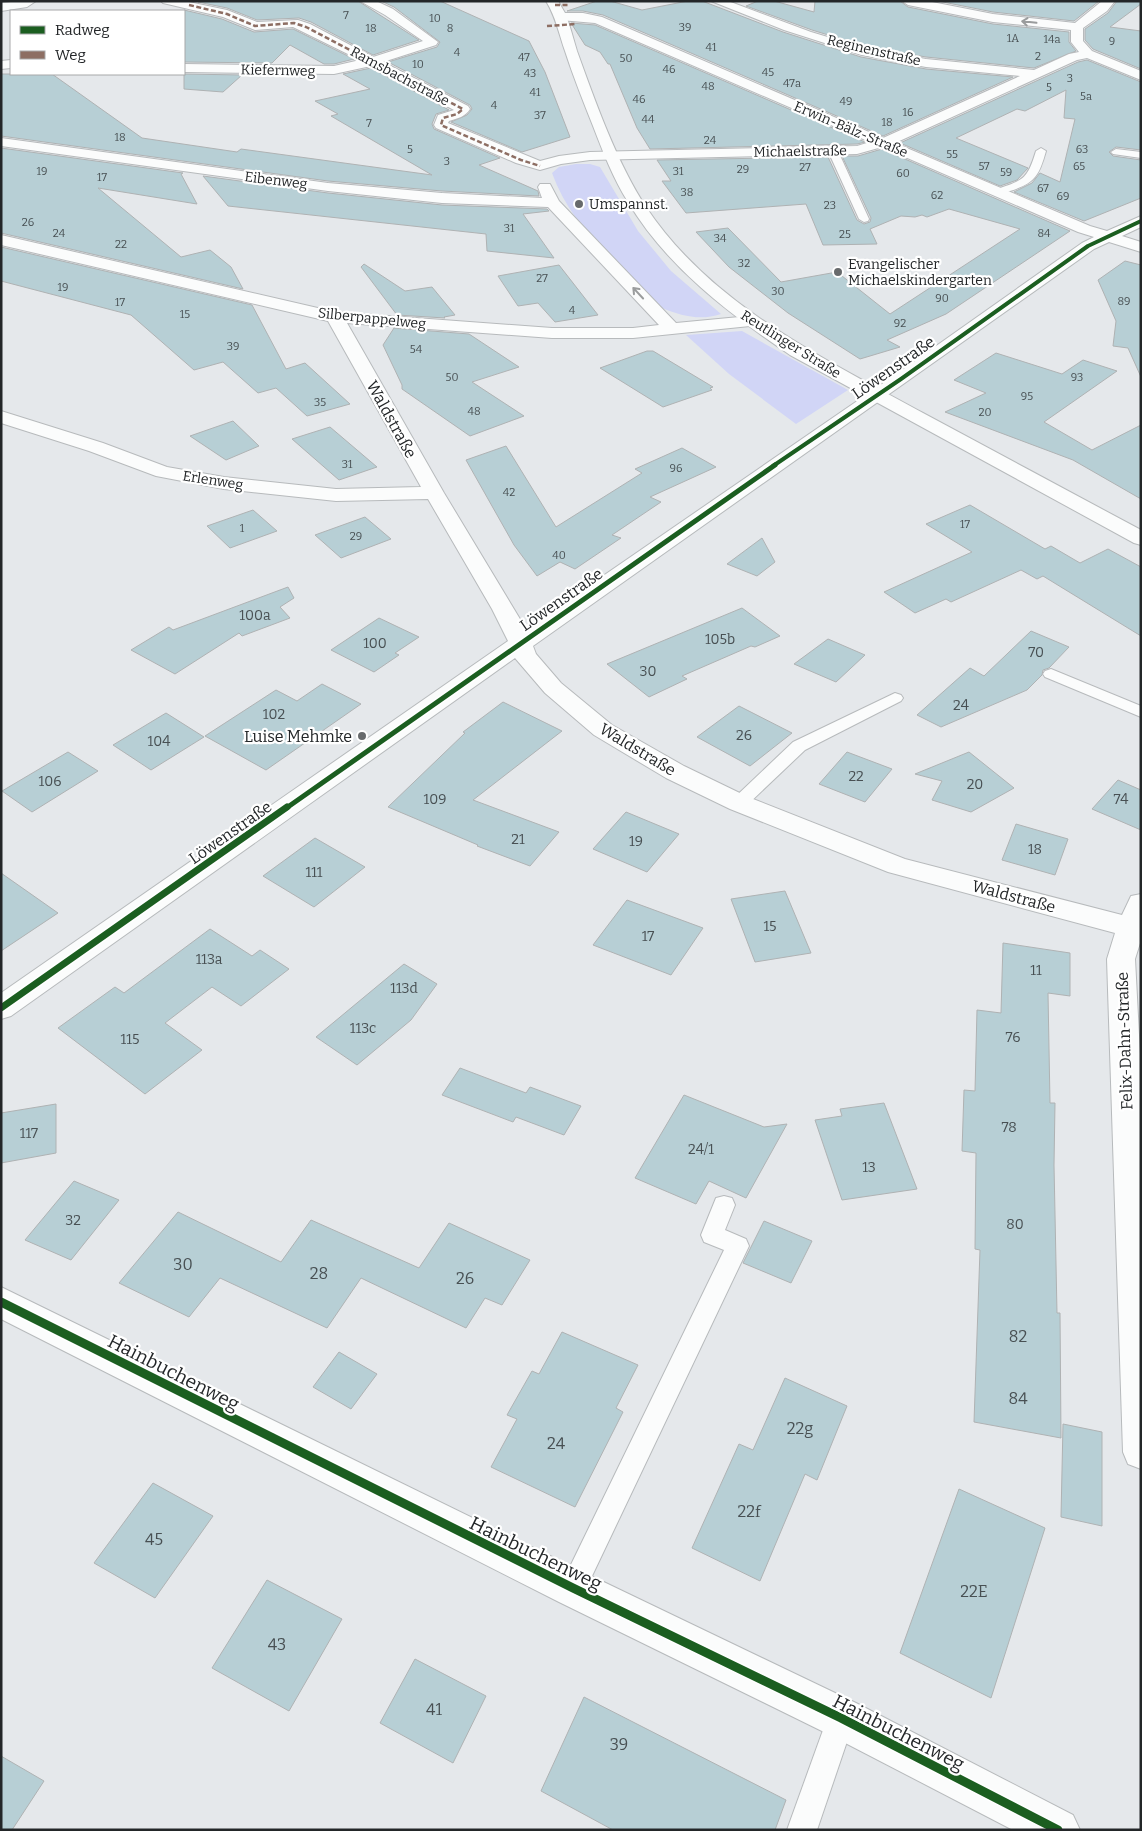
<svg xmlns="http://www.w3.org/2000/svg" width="1142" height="1831" font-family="Bitter,serif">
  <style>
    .green { fill: #d1d5f6 }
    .building { fill: #b7cfd5; stroke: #afb2b3 }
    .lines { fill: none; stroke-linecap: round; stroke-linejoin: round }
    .lane-casing { stroke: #b7babc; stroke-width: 2 }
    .street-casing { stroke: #b7babc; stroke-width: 2 }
    .secondary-casing { stroke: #b7babc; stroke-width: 2 }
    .lane { fill: #fbfcfc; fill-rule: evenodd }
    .street { fill: #fbfcfc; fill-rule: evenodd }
    .secondary { fill: #fbfcfc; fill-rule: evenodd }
    .quiet { stroke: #8d6e63; stroke-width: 2.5; stroke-dasharray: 5 2.5; stroke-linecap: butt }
    .cycleway-far3-casing { stroke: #fff; stroke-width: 5.5 }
    .cycleway-far2-casing { stroke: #fff; stroke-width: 8 }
    .cycleway-far1-casing { stroke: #fff; stroke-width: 10 }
    .cycleway-casing { stroke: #fff; stroke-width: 12 }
    .cycleway-far3 { stroke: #1b5e20; stroke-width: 4 }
    .cycleway-far2 { stroke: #1b5e20; stroke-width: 5 }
    .cycleway-far1 { stroke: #1b5e20; stroke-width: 7 }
    .cycleway { stroke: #1b5e20; stroke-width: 9 }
    .oneway { stroke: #9a9c9d }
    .poi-dot { fill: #676a6c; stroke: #fff; stroke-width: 2 }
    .labels { text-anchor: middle; stroke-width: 4.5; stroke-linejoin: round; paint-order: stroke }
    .far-number-label { font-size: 11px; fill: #485053 }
    .far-street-label { font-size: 14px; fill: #232628; stroke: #fff }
    .far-poi-label { font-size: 14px; fill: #232628; stroke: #fff; text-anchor: start }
    .number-label { font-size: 14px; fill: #485053 }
    .street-label { font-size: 16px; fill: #232628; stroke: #fff }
    .poi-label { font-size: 16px; fill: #232628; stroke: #fff; text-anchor: end }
    .near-number-label { font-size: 16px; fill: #485053 }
    .near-street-label { font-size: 19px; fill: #232628; stroke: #fff }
  </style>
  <rect width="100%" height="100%" fill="#e5e8eb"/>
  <g class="green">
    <path d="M576,164H590L600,167L638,231L671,271L721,314C700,321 682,316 662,308C621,267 572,229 552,173L559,167Z"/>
    <path d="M742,331L848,390L796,424L729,374L686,335Z"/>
  </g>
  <g class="building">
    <path d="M200,1H358L419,40L373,55L311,22L299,18L257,20L227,8L198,2Z"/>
    <path d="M381,1H440L529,41L545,72L570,137L522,152L451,122L467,115L472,109L470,105L388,62L437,47L440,42L394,7Z"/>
    <path d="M597,1H610L642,10L688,1H702L783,32L861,57L926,69L1013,77L883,136L603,15L583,11H567Z"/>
    <path d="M758,1H774L814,12L815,1H900L908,7L993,24L1069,32V42L1076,51L1034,68L926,57L864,46L812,30L746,6Z"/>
    <path d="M938,1H1099L1074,21L993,12Z"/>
    <path d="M1117,1H1141V4L1110,27L1141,31V69L1093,49L1085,40V29L1108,13Z"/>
    <path d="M184,10L222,19L254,32L293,29L354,59L334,64H324L290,45L272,63L184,62Z"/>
    <path d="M571,23L595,25L865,142L857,144L650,149L637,128L610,64H608L600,52L585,45Z"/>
    <path d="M1087,60L1141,82V150L1116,147L1109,152L1113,156L1141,160V198L1084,221L1014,192L1032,183L1040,173L1060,182L1075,119L1064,118L1066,90L1025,111L1017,109L956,138L1028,168L1017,180L1000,186L900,143L1078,62Z"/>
    <path d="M371,68L449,110L436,114L432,124L434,129L500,158L479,165L538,191L539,196L442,191L328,181L1,136V74H52L142,138L237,152L241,149L432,175L331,116L338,114L315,101L370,89L343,74Z"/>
    <path d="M184,74L242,75L223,92L184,89Z"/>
    <path d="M1,148L183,173L181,174L197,204L98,188L181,257L210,250L231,267L243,289L1,233Z"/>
    <path d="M882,149L1070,231L946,314L887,340L900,347L860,359L788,313L729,267L696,232L728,228L781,282L837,272L890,314L1020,229L949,209L927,217L922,215L915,217L901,216L870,229L877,244L823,245L806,204L686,213L662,181H671L657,160L828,157L857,220L864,224L870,222L871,218L842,156H858Z"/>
    <path d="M203,176L328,193L442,205L547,209L549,211L523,214L554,258L487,251L486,234L228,206Z"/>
    <path d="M1,247L252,305L286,369L305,363L350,404L307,416L276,388L258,393L223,362L194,370L131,315L1,281Z"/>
    <path d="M1125,261L1141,265V377L1128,348L1113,346L1116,321L1098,280Z"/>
    <path d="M364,264L405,291L432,287L455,315L444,317L445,318L397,315L361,267Z"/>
    <path d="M559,265L598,315L555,322L538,303L518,306L498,276Z"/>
    <path d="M394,328L469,334L519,367L472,382L524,416L470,436L402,389V385L383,345Z"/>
    <path d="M647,351H653L713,387L710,388L712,390L663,407L600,368Z"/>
    <path d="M996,353L1062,374L1083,360L1117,371L1044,422L1092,450L1141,425V499L1073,460L945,412L986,393L954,380Z"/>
    <path d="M233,421L259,446L226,460L190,436Z"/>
    <path d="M330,427L377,467L339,480L292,439Z"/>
    <path d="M506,446L556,527L642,473L635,469L682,448L716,467L650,497L661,502L612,535L621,538L575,569L560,562L537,576L514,545L466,460Z"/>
    <path d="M970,505L1045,549L1051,546L1080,563L1108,549L1141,567V636L1043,576L1037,579L1021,570L951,602L946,599L915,613L884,592L972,552L926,524Z"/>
    <path d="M253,510L277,531L230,548L207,526Z"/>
    <path d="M365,517L391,539L341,558L315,535Z"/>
    <path d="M762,538L775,562L757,576L727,564Z"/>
    <path d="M288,587L294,598L280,607L290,618L242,636L239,633L175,674L131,650L169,627L173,630Z"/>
    <path d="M742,608L780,636L755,647L751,646L682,676L687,679L649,697L607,664Z"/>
    <path d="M379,618L419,637L395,653L399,655L374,672L331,650Z"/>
    <path d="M1031,631L1069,647L1049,668L1043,670L1042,675L1027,690L941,727L917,715L970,668L984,676Z"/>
    <path d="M828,639L865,655L836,682L794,664Z"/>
    <path d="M322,684L361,704L266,770L205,736L276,690L297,701Z"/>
    <path d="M503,702L562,731L473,800L559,832L530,866L477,846L478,845L388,807L465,733L463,732Z"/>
    <path d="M739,706L792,733L750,766L697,737Z"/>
    <path d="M166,713L204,737L151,770L113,745Z"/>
    <path d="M68,752L98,771L32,812L2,791Z"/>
    <path d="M847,752L892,769L865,802L819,784Z"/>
    <path d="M969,752L1014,788L971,812L932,800L942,781L915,774Z"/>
    <path d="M1118,780L1141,790V830L1092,809Z"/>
    <path d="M626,812L679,834L647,872L593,849Z"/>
    <path d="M1016,824L1068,839L1055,875L1002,860Z"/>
    <path d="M315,838L365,867L314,907L263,876Z"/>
    <path d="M1,873L58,913L1,951Z"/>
    <path d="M785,891L811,953L755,962L731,899Z"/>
    <path d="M627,900L703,928L671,975L593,945Z"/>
    <path d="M210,929L252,956L260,950L289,969L241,1006L212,987L165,1023L202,1050L145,1094L58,1028L115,987L124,993Z"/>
    <path d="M1003,943L1070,953V996L1048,993L1050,1103H1055L1054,1165L1057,1313H1060L1061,1438L974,1422L980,1250L975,1249L976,1153L962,1151L964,1090L975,1091L977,1010L1001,1013Z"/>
    <path d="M404,964L437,984L411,1020L357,1065L316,1037Z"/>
    <path d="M460,1068L526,1093L530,1087L581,1106L564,1135L516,1117L513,1122L442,1095Z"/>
    <path d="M684,1095L764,1127L787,1124L746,1198L709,1181L696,1204L635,1178Z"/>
    <path d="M884,1103L917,1189L842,1200L815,1120L842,1116L840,1109Z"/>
    <path d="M56,1104V1153L1,1163V1113Z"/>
    <path d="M74,1181L119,1200L71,1260L25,1240Z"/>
    <path d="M178,1212L281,1262L311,1220L419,1268L449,1223L530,1260L502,1305L485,1298L466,1328L361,1278L327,1328L220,1278L189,1317L119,1283Z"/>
    <path d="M764,1221L812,1241L791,1283L743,1263Z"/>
    <path d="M562,1332L638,1365L616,1408L623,1412L575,1507L491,1467L517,1419L507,1415L532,1371L539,1374Z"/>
    <path d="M339,1352L377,1374L351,1409L313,1387Z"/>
    <path d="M785,1378L847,1406L817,1480L805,1474L760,1581L692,1548L739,1444L753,1450Z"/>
    <path d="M1063,1424L1102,1432V1526L1061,1517Z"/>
    <path d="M153,1483L213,1516L155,1598L94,1563Z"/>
    <path d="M959,1489L1045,1528L991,1698L900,1653Z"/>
    <path d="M267,1580L342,1619L289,1711L212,1668Z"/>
    <path d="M415,1659L486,1696L453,1763L380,1723Z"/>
    <path d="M584,1697L786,1800L775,1830H613L541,1791Z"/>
    <path d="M1,1756L44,1781L12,1830H1Z"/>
  </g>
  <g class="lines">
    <g class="lane-casing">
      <g id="lane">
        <path d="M833,148L838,151L869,219L868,221L864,222L859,219L828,151Z"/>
        <path d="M1041,148L1046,151C1039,176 1035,183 1010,191C1005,193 1000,195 994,194V190C1023,180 1027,181 1036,151Z"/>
        <path d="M1116,149L1141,152V158L1113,154L1111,152Z"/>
        <path d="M1051,669L1141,706V717L1045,677L1043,674L1045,671Z"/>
        <path d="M895,693L901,695L903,698L901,701L805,750L745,807L739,809L733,807L730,803L733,799L793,742Z"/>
        <path d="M724,1196L732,1198L735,1205L725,1230L746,1239L749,1246L582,1597L573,1601L564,1597L560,1588L564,1579L724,1250L704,1242L701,1235L716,1198Z"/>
        <path d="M841,1704L851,1708L855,1718L817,1830H787L831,1708Z"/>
      </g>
    </g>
    <g class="street-casing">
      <g id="street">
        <path d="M21,1H36L27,7L1,11V3Z"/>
        <path d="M161,1H184L227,10L257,22L298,20L310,24L373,57L423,41L385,15L360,1H376L393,9L438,42L436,45L383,62L468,106L470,109C465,117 458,118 449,121L448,123L540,161L559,156L590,152L857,146L870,142L595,23L560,20L556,19L554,16L556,13H583L602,17L883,138L1020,76L926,67L862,55L784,30L711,1H728L811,32L864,48L926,59L1034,70L1069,54L1079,52L1071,42V30L993,22L908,5L902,1H927L993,14L1075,23L1102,1H1115L1107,11L1083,28V41L1092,51L1141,71V80L1087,58L1077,60L895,143L1090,226L1107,231L1141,216V227L1122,236L1141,242V252L1109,242L1094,249L533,646L536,654L561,683L612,725L684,766L748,797L905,859L1122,915L1131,896L1141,894V940L1135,959L1141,1073V1469L1128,1464L1123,1452L1107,959L1115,933L888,872L730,809L666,778L594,735L545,693L515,658L11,1016L1,1019V993L508,641L492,609L428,499L336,501L224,489L156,476L89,451L1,423V411L103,443L167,467L224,477L336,489L421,487L328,321L1,245V235L335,312L552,328H633L659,325L548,207L442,203L328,191L1,146V138L328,183L442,193L542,198L538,187L540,184H550L559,201L676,323L750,316L756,317L759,321L756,325L750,326L633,338H552L347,323L444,493L526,629L895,375L1082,243L1094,237L1078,232L882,147L857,154L590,160L561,164L540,170L516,163L436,128L434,125L438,115L454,110L371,66L334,74L184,72V64L334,66L360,60L293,27L255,30L223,17L163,3Z"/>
        <path d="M11,60V68L1,69V61Z"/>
        <path d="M1,1287L587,1574L856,1703L1073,1815L1080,1830H1013L826,1733L559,1602L1,1319Z"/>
      </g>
    </g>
    <g class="secondary-casing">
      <path id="secondary" d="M546,1H558L565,13C570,25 573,38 577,51C595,101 617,163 646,207C711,305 823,358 923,413C996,452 1068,491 1141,530V545L1134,543L790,355C728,313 667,267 628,202C613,178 603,152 593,126C583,101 573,76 565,51C559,34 556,17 546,1Z"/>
    </g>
    <use href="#lane" class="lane"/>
    <use href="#street" class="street"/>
    <use href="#secondary" class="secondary"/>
    <g class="quiet">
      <path d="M189,5L227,14L255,26L294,23L306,27L463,109L457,114L443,118L441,125L521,160L540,166"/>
      <path d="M555,5H569"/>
      <path d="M547,26L576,24"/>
    </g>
    <g class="cycleway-far3-casing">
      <path id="cycleway-far3" d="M773,466L901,379L1088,246L1141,221"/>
    </g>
    <g class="cycleway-far2-casing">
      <path id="cycleway-far2" d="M285,809L775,465"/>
    </g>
    <g class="cycleway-far1-casing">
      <path id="cycleway-far1" d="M1,1008L287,807"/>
    </g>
    <g class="cycleway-casing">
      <path id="cycleway" d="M1,1302L573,1588L841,1718L1058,1830"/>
    </g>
    <use href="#cycleway-far3" class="cycleway-far3"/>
    <use href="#cycleway-far2" class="cycleway-far2"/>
    <use href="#cycleway-far1" class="cycleway-far1"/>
    <use href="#cycleway" class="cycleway"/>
  </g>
  <defs><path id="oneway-shaft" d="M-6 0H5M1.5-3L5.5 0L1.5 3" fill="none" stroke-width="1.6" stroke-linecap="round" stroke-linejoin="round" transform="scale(1.25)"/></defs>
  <g class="oneway">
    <use href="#oneway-shaft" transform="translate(1029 22) rotate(-174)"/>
    <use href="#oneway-shaft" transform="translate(638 293) rotate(-133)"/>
  </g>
  <g class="poi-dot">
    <circle cx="579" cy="204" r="5"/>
    <circle cx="838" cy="272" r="5"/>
    <circle cx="362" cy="736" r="5"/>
  </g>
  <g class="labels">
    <g class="far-number-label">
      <text x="346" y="19">7</text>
      <text x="435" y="22">10</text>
      <text x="685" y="31">39</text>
      <text x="371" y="32">18</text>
      <text x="450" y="32">8</text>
      <text x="1013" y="42">1A</text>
      <text x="1052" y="43">14a</text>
      <text x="1112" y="45">9</text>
      <text x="711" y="51">41</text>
      <text x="457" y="56">4</text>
      <text x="1038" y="60">2</text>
      <text x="524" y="61">47</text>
      <text x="626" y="62">50</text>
      <text x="418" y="68">10</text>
      <text x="669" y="73">46</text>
      <text x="768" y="76">45</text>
      <text x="530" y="77">43</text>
      <text x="1070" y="82">3</text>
      <text x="792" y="87">47a</text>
      <text x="708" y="90">48</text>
      <text x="1049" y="91">5</text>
      <text x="535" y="96">41</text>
      <text x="1086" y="100">5a</text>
      <text x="639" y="103">46</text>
      <text x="846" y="105">49</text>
      <text x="494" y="109">4</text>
      <text x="908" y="116">16</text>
      <text x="540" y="119">37</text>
      <text x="648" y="123">44</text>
      <text x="887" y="126">18</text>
      <text x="369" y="127">7</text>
      <text x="120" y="141">18</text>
      <text x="710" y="144">24</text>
      <text x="410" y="153">5</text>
      <text x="1082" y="153">63</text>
      <text x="952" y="158">55</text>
      <text x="447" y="165">3</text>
      <text x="984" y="170">57</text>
      <text x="1079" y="170">65</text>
      <text x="805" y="171">27</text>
      <text x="743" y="173">29</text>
      <text x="42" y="175">19</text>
      <text x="678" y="175">31</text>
      <text x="1006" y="176">59</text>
      <text x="903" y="177">60</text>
      <text x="102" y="181">17</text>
      <text x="1043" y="192">67</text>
      <text x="687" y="196">38</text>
      <text x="937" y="199">62</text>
      <text x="1063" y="200">69</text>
      <text x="830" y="209">23</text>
      <text x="28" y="226">26</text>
      <text x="509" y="232">31</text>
      <text x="59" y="237">24</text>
      <text x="1044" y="237">84</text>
      <text x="845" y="238">25</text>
      <text x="720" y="242">34</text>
      <text x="121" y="248">22</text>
      <text x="744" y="267">32</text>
      <text x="542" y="282">27</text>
      <text x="63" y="291">19</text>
      <text x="778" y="295">30</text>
      <text x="942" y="302">90</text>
      <text x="1124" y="305">89</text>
      <text x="120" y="306">17</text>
      <text x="572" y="314">4</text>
      <text x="185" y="318">15</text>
      <text x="900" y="327">92</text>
      <text x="233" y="350">39</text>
      <text x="416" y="353">54</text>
      <text x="452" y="381">50</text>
      <text x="1077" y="381">93</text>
      <text x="1027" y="400">95</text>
      <text x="320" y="406">35</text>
      <text x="474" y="415">48</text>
      <text x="985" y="416">20</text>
      <text x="347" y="468">31</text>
      <text x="676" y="472">96</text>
      <text x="509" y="496">42</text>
      <text x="965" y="528">17</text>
      <text x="242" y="532">1</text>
      <text x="356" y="540">29</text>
      <text x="559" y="559">40</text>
    </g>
    <g class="far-street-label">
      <text transform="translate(874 50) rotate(13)" y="5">Reginenstraße</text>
      <text transform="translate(278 70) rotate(1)" y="5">Kiefernweg</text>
      <text transform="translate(400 76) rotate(28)" y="5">Ramsbachstraße</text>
      <text transform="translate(851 129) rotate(23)" y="5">Erwin-Bälz-Straße</text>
      <text transform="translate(800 151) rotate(-1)" y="5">Michaelstraße</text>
      <text transform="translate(276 180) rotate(7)" y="5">Eibenweg</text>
      <text transform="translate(372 318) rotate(6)" y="5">Silberpappelweg</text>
      <text transform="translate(791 344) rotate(32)" y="5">Reutlinger Straße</text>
      <text transform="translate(213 480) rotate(9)" y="5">Erlenweg</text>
    </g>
    <g class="far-poi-label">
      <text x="589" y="209">Umspannst.</text>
      <text x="848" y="269">Evangelischer<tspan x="848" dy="16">Michaelskindergarten</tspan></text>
    </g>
    <g class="number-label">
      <text x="255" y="620">100a</text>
      <text x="720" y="644">105b</text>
      <text x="375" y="648">100</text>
      <text x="1036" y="657">70</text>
      <text x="648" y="676">30</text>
      <text x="961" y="710">24</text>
      <text x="274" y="719">102</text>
      <text x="744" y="740">26</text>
      <text x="159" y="746">104</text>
      <text x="856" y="781">22</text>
      <text x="50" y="786">106</text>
      <text x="975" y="789">20</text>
      <text x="435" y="804">109</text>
      <text x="1121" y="804">74</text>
      <text x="518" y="844">21</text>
      <text x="636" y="846">19</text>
      <text x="1035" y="854">18</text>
      <text x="314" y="877">111</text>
      <text x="770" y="931">15</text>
      <text x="648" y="941">17</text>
      <text x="209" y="964">113a</text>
      <text x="1036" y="975">11</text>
      <text x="404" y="993">113d</text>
      <text x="363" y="1033">113c</text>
      <text x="1013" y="1042">76</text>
      <text x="130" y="1044">115</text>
      <text x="1009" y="1132">78</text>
      <text x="29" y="1138">117</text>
      <text x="701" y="1154">24/1</text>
      <text x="869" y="1172">13</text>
      <text x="73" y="1225">32</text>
      <text x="1015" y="1229">80</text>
    </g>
    <g class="street-label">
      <text transform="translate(893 367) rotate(-35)" y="6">Löwenstraße</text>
      <text transform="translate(392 419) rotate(61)" y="6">Waldstraße</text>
      <text transform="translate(561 599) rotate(-35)" y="6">Löwenstraße</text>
      <text transform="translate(638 749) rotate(31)" y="6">Waldstraße</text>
      <text transform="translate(230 832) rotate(-35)" y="6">Löwenstraße</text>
      <text transform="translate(1014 896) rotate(15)" y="6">Waldstraße</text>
      <text transform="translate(1124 1041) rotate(-92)" y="6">Felix-Dahn-Straße</text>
    </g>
    <g class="poi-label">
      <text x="352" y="742">Luise Mehmke</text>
    </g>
    <g class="near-number-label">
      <text x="183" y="1270">30</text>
      <text x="319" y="1279">28</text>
      <text x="465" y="1284">26</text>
      <text x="1018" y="1342">82</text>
      <text x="1018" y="1404">84</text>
      <text x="800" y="1434">22g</text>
      <text x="556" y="1449">24</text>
      <text x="749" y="1517">22f</text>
      <text x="154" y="1545">45</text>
      <text x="974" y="1597">22E</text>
      <text x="277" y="1650">43</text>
      <text x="434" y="1715">41</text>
      <text x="619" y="1750">39</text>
    </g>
    <g class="near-street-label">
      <text transform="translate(174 1372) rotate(27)" y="7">Hainbuchenweg</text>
      <text transform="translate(536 1553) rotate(26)" y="7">Hainbuchenweg</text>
      <text transform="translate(899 1732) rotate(27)" y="7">Hainbuchenweg</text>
    </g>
  </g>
  <rect width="1142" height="1831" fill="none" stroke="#232628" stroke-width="5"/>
  <rect x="10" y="10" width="175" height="65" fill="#ffffff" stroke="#a7a8a9"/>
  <rect x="20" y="26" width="25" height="8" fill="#1b5e20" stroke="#a7a8a9"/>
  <text x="55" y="35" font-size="15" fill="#232628">Radweg</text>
  <rect x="20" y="51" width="25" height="8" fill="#8d6e63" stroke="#a7a8a9"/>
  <text x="55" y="60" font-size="15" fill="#232628">Weg</text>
</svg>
